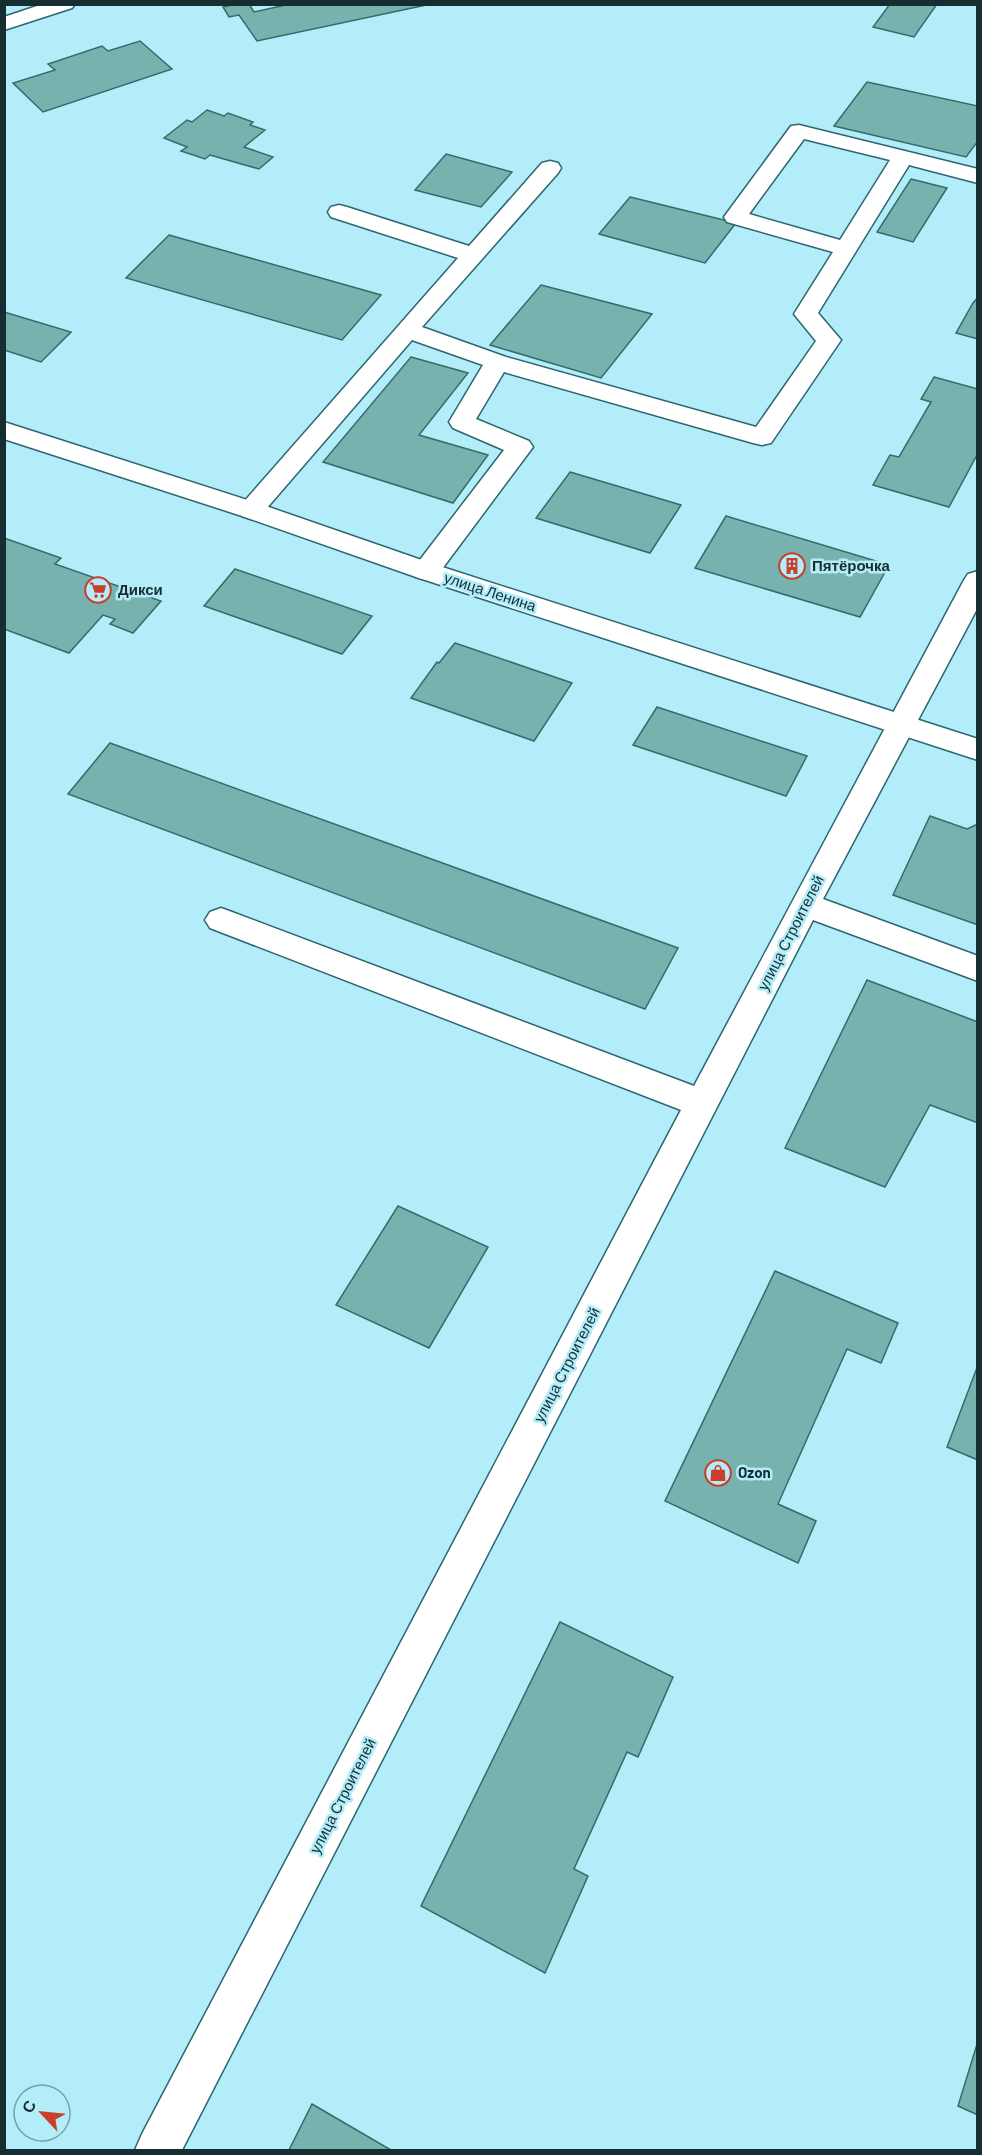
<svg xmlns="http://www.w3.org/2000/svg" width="982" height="2155" font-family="Barlow,sans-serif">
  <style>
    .building { fill: #77b2ae; stroke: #316d6a; stroke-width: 1.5 }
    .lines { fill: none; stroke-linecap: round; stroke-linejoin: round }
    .minor-casing { stroke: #2c6670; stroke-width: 3 }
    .major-casing { stroke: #2c6670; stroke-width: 3 }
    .minor { fill: #fff; fill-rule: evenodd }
    .major { fill: #fff; fill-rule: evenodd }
    .labels { text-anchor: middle; stroke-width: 5; stroke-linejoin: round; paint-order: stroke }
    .poi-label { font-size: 15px; font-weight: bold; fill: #162e32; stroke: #b2edf9; text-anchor: start }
    .street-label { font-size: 15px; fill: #162e32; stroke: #b2edf9 }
  </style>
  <rect width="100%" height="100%" fill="#b2edf9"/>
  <g class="building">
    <path d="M236,4H249L254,12L290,4H431L257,41L239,15L229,17L223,7Z"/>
    <path d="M890,4H937L914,37L873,27Z"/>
    <path d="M140,41L172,69L43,112L13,83L55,70L48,64L102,46L108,51Z"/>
    <path d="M867,82L978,106V141L966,157L834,126Z"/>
    <path d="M207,110L224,116L228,113L253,122L250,125L265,130L244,147L273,157L259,169L210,155L205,159L181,151L187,147L164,138L187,120L192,122Z"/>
    <path d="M446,154L512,172L481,207L415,190Z"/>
    <path d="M911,179L947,188L913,242L877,232Z"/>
    <path d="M630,197L736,223L705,263L599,234Z"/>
    <path d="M169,235L381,295L342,340L126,278Z"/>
    <path d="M541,285L652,314L601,378L490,345Z"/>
    <path d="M978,297V339L956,333L973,303Z"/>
    <path d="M4,312L71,332L41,362L4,350Z"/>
    <path d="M411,357L468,373L419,435L488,455L453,503L323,462Z"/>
    <path d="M934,377L978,389V453L949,507L873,485L890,455L899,457L931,402L921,399Z"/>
    <path d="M570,472L681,505L650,553L536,518Z"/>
    <path d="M726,516L889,565L860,617L695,568Z"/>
    <path d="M4,538L61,558L55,564L161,601L133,633L110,624L115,619L103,615L69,653L4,629Z"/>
    <path d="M235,569L372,616L342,654L204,606Z"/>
    <path d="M455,643L572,683L534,741L411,698L437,662L439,663Z"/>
    <path d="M657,707L807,756L786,796L633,745Z"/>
    <path d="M110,743L678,948L645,1009L68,794Z"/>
    <path d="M930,816L967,829L978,824V925L893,895Z"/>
    <path d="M867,980L978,1022V1123L930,1105L885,1187L785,1148Z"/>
    <path d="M398,1206L488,1247L429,1348L336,1305Z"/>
    <path d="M775,1271L898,1323L881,1363L847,1349L778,1504L816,1521L798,1563L665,1501Z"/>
    <path d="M978,1365V1460L947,1447Z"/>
    <path d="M560,1622L673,1677L638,1757L627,1752L574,1869L588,1876L545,1973L421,1906Z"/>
    <path d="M978,2041V2115L958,2106Z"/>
    <path d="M312,2104L391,2150H289Z"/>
  </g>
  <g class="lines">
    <g class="minor-casing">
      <g id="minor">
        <path d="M43,4H75L72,8L4,30V17Z"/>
        <path d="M799,125L978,169V183L909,165L818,313L841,340L771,443L762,445L753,443L504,372L476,419L529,441L533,447L436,577L426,580L416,577L413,571L416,565L504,450L453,428L449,422L483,365L412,340L260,516L251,519L242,516L238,510L242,504L458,258L331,217L328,212L331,207L339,205L347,207L469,246L542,163L550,161L558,163L561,168L558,173L422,327L506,357L756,427L816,341L794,314L833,252L727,222L724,217L791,126ZM804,139L890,160L840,240L749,214Z"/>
        <path d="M978,571V607L823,899L978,956V981L813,920L182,2150H135L142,2134L681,1110L210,928L205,920L210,912L221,908L232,912L694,1086L964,580L968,574Z"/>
      </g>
    </g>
    <g class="major-casing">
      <path id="major" d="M4,422L260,504L436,565L978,739V760L416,577L242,516L4,439Z"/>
    </g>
    <use href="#minor" class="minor"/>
    <use href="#major" class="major"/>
  </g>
  <defs>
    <g id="building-ring" transform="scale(1.35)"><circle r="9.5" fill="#b2edf9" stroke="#ca3e2b" stroke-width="1.5"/><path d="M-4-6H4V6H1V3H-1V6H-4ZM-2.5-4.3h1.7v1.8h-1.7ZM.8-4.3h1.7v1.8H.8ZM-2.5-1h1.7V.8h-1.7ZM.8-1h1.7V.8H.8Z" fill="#ca3e2b"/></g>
    <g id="supermarket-ring" transform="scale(1.35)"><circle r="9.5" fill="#b2edf9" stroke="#ca3e2b" stroke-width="1.5"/><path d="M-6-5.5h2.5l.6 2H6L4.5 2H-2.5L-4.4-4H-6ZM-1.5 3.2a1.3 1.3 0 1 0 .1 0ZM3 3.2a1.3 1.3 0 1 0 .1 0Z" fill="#ca3e2b"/></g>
    <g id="shop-ring" transform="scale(1.35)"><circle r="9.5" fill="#b2edf9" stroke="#ca3e2b" stroke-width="1.5"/><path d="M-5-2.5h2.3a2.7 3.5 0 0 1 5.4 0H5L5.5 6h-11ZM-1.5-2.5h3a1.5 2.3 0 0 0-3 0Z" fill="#ca3e2b"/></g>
  </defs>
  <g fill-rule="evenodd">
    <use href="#building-ring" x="792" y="566"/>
    <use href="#supermarket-ring" x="98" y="590"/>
    <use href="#shop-ring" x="718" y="1473"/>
  </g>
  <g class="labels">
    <g class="poi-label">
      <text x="812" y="571">Пятёрочка</text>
      <text x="118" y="595">Дикси</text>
      <text x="738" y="1478">Ozon</text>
    </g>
    <g class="street-label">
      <text transform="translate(490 592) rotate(18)" y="5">улица Ленина</text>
      <text transform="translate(791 933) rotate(-63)" y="5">улица Строителей</text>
      <text transform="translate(567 1365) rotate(-63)" y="5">улица Строителей</text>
      <text transform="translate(343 1796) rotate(-63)" y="5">улица Строителей</text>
    </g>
  </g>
  <rect width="982" height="2155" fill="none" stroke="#162e32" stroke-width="12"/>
  <g transform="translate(42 2113) rotate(296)"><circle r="28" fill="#b2edf9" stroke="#74a1a9" stroke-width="1.5"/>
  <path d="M0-4.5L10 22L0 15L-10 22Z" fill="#ca3e2b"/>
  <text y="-9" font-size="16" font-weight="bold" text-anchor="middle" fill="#162e32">С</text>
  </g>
</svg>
